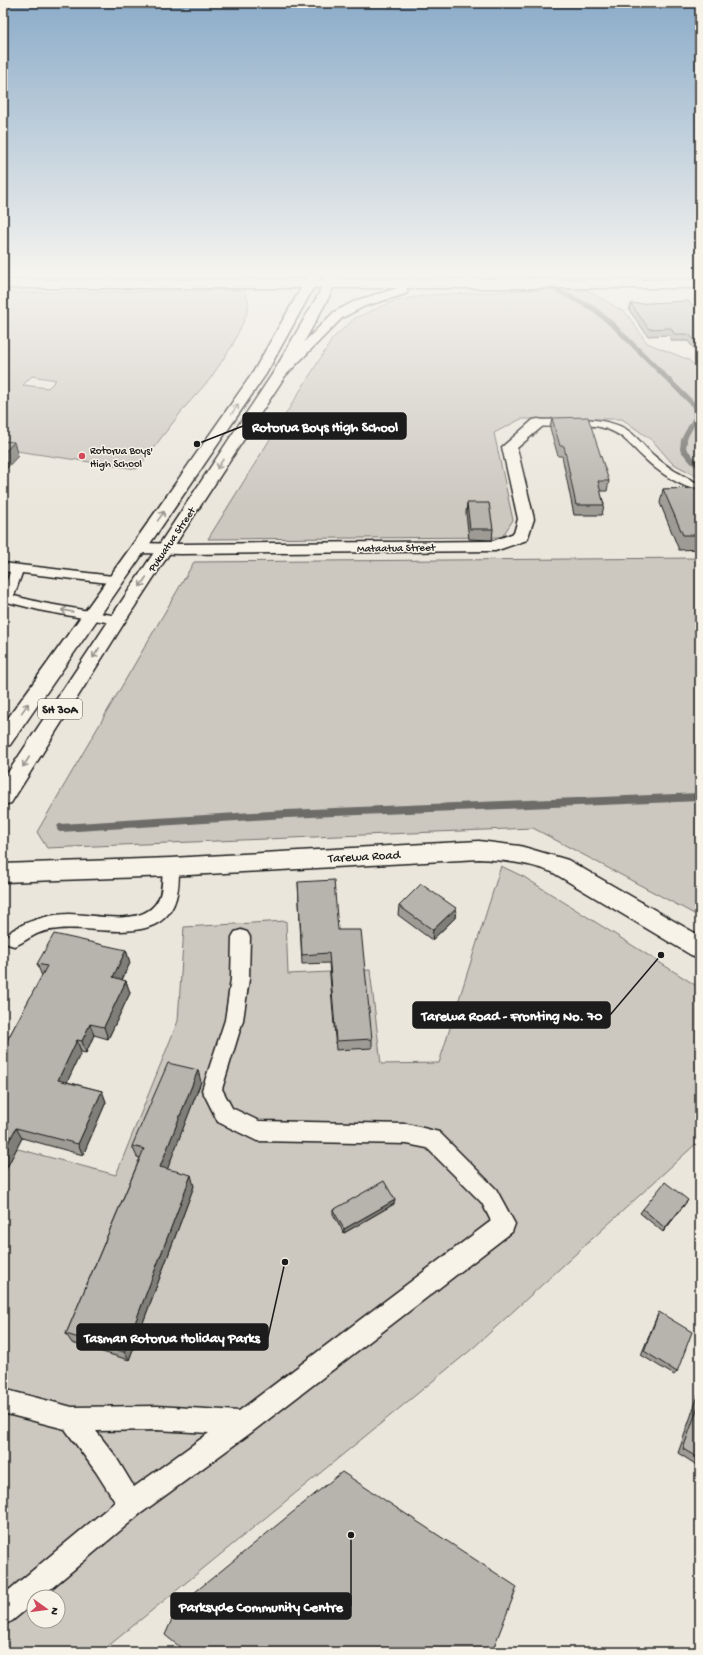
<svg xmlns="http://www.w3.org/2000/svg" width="703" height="1655" font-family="'Gochi Hand',sans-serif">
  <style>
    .green { fill: #ccc8c0; stroke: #74726e; fill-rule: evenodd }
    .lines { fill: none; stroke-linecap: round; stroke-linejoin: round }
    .stream-far2 { stroke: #6d6c68; stroke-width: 5 }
    .stream-far1 { stroke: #6d6c68; stroke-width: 6 }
    .stream { stroke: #6d6c68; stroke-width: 8 }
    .service-casing { stroke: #1c1c1c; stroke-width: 3 }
    .minor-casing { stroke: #1c1c1c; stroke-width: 3 }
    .primary-casing { stroke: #1c1c1c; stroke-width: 3 }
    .trunk-casing { stroke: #1c1c1c; stroke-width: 3 }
    .service { fill: #f7f3e8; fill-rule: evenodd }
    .minor { fill: #f7f3e8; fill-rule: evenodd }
    .primary { fill: #f7f3e8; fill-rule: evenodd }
    .trunk { fill: #f7f3e8; fill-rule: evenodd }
    .wall { fill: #9d9b94; stroke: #1c1c1c }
    .shaded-wall { fill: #7f7e78; stroke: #1c1c1c }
    .building { fill: #b6b4ac; stroke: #1c1c1c }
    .oneway { stroke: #94928c }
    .poi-dot { fill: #d1495b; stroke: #f7f3e8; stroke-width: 1.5 }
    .labels { text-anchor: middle; stroke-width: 3; stroke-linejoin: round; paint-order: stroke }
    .far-poi-label { font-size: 11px; fill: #1c1c1c; stroke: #f7f3e8; text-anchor: start }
    .far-street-label { font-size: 11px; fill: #1c1c1c; stroke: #f7f3e8 }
    .shield { fill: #f7f3e8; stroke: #5e5c59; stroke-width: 1 }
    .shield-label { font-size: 12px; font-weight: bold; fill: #1c1c1c }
    .street-label { font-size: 13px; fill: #1c1c1c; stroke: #f7f3e8 }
    .leader { fill: none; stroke: #1c1c1c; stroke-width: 1.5 }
    .callout-dot { fill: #1c1c1c; stroke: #f7f3e8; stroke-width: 1.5 }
    .callout { fill: #1c1c1c; stroke: #1c1c1c; stroke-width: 1.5 }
    .callout-label { font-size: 14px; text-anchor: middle; font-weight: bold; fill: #fff }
  </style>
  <rect width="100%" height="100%" fill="#eae6dc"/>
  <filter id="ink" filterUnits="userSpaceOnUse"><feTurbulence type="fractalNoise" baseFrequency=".025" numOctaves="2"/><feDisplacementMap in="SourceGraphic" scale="8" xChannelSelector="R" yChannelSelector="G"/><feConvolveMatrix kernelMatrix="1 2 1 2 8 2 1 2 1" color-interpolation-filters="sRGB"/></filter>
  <g filter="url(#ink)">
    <g class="green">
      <path d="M244,290L249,303L246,316L232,346L210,379L185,407L137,469L3,449V293ZM32,376L56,380L48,388L23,385Z"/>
      <path d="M531,290H587L626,313L647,343L689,360L700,371V478L672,463L653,441L622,419H521L494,433L513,520L502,537L208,539L333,338L355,318L394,301L430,295Z"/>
      <path d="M700,558V917L533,828L47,848L37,832L194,562Z"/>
      <path d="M501,866L524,877L700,988V1140L472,1349L101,1652H3V1145L116,1175L178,1021L184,927L286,921L288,974L370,970L381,1064L439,1063ZM34,1597H58V1621H34Z"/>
    </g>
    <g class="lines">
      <path class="stream-far2" d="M529,276L594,309L614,326L694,405L696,417L685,437L684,441"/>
      <path class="stream-far1" d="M684,440L683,449L694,462L700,465"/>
      <path class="stream" d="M61,828L287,814L700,797"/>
      <g class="service-casing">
        <g id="service">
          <path d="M573,419C590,419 608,420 624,428C635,434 642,444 651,453C665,466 682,476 700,484V491C679,486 658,472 643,457C631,446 624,435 607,429C585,421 561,429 538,426C534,426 535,426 533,423L538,420Z"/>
          <path d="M3,563L121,577L123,580L121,583L117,584L22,573L14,596L43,603L117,616L122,617L124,620L122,623L117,624L43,611L3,601V591L10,572L3,571Z"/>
          <path d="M171,861L177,862L179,867C179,877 179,888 176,898C162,948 96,925 59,929C50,930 41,931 33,936C26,939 21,944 14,946L8,944L5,939C9,931 16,928 24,924C38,918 54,914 69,914C94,914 143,928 158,900C163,891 162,877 163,867L165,862Z"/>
          <path d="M241,930L247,932L250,937L249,979L243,1020L222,1089L232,1108L259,1121L407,1124L439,1132L496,1189L515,1224L512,1232L252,1432L140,1514L41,1597H34V1603L12,1621L3,1625V1595L115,1502L96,1472L65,1429L3,1413V1389L72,1407L157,1406L239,1411L491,1221L482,1203L427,1148L407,1144L257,1141L218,1122L202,1090L225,1020L231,979L232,937L235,932ZM157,1430L209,1433L134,1487L114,1454L96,1431Z"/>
        </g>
      </g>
      <g class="minor-casing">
        <g id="minor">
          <path d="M538,419L543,420L545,423L543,426L517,448L534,519L527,540L495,551L180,554L139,553L133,552L131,548L133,544L139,543L180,544L493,541L514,533L518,519L502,447L533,420Z"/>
          <path d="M479,841L520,846L568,860L700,936V958L691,955L552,872C528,863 504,860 479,859L171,876L3,882V864L171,858Z"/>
        </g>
      </g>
      <g class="primary-casing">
        <g id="primary">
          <path d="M308,276H320L266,374L147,548L10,745L3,747V725L133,544L252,374Z"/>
          <path d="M326,276H338L330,295L287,373L126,620L11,803L3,805V780L273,373L318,295Z"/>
        </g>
      </g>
      <g class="trunk-casing">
        <g id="trunk">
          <path d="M524,279L700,280V288H3V280Z"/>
          <path d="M402,287L406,288L408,291L406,294L365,306L342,318L285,376H275L273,373L334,312L357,300Z"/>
        </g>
      </g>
      <use href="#service" class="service"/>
      <use href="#minor" class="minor"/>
      <use href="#primary" class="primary"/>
      <use href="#trunk" class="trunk"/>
    </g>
    <g class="wall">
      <path d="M631,304L700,312V356L688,341H672L669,335L648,336L629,310Z"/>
      <path d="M552,418L609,481L607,491H600L604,505L602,515H574L562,456H558L550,428Z"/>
      <path d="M700,488V549L679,550L660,503L663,489Z"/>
      <path d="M467,503L493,529L492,540L469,539L466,513Z"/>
      <path d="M298,882L338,930L372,1039V1048L336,1050L329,963L302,964Z"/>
      <path d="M399,906L456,908L455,918L432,940L398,915Z"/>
      <path d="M126,950L130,963L122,980L126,981L130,993L108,1039L94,1035L86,1053L81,1052L67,1082L102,1091L106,1102L83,1155L22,1138L3,1175V1048L42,976L37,964Z"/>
      <path d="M201,1082L167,1169L194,1186L129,1360L72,1343L66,1334L140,1158L137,1157L132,1146Z"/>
      <path d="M394,1204L344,1233L333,1214V1210Z"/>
      <path d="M685,1204L663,1232L640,1213L643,1209Z"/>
      <path d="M659,1312L677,1372L674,1375L641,1355L657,1316Z"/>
      <path d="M700,1390V1467L678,1453Z"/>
    </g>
    <g class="shaded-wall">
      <path d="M14,442L18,456L3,472V454Z"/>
      <path d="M456,908L455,918L432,940L433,930Z"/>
      <path d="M126,950L130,963L117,989L113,977Z"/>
      <path d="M126,981L130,993L108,1039L104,1027Z"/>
      <path d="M90,1024L94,1035L86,1053L82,1041Z"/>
      <path d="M77,1040L81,1052L63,1091L58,1080Z"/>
      <path d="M198,1070L201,1082L164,1178L160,1167Z"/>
      <path d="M102,1091L106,1102L83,1155L78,1144Z"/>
      <path d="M16,1128L22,1138L3,1175V1152Z"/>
      <path d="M191,1175L194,1186L129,1360L124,1352Z"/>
      <path d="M395,1200L394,1204L344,1233V1229Z"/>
      <path d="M688,1200L685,1204L663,1232L665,1228Z"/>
    </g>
    <g class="building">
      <path d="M688,301L700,312V347L689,334H674L671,328L649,329L631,304Z"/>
      <path d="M588,417L609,481H598L604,505H576L564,446H560L552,418Z"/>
      <path d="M3,441L14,442L3,454Z"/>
      <path d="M700,488V535H683L663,489Z"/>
      <path d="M467,503H489L493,529H470Z"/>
      <path d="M334,880L338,930H361L372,1039L336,1041L329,953L302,955L298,882Z"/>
      <path d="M421,884L456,908L433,930L399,906Z"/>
      <path d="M54,934L126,950L113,977L126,981L104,1027L90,1024L82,1041L77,1040L58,1080L102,1091L78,1144L16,1128L3,1152V1048L47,966L37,964Z"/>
      <path d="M168,1063L198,1070L160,1167L191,1175L124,1352L66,1334L144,1149L132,1146Z"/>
      <path d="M384,1181L395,1200L344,1229L333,1210Z"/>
      <path d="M665,1182L688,1200L665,1228L643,1209Z"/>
      <path d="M659,1312L692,1332L677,1372L644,1351Z"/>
      <path d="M700,1401V1459L683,1449Z"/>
      <path d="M342,1472L517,1587L492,1652H186L165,1635L178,1606Z"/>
    </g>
    <defs><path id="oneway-shaft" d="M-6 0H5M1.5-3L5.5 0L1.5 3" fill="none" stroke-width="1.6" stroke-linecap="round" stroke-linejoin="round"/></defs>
    <g class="oneway">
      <use href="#oneway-shaft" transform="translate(235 409) rotate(-55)"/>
      <use href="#oneway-shaft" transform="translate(220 464) rotate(123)"/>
      <use href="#oneway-shaft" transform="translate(161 516) rotate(-55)"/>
      <use href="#oneway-shaft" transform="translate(143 582) rotate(124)"/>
      <use href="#oneway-shaft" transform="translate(67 611) rotate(-170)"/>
      <use href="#oneway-shaft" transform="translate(96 653) rotate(123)"/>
      <use href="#oneway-shaft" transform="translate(25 708) rotate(-55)"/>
      <use href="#oneway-shaft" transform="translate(26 762) rotate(123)"/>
    </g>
  </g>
  <linearGradient id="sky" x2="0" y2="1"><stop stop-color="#8cacc9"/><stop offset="0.54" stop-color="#f6f4ef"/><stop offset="1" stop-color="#f6f4ef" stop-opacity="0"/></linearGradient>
  <rect width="703" height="508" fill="url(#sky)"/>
  <circle class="poi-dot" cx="82" cy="456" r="4"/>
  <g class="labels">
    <g class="far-poi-label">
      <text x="90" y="454">Rotorua Boys'<tspan x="90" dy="13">High School</tspan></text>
    </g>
    <g class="far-street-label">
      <text transform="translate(171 539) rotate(-56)" y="4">Pukuatua Street</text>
      <text transform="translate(396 547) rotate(-1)" y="4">Mataatua Street</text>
    </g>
    <rect class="shield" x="38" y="699" width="44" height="20" rx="3"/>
    <g class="shield-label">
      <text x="60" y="713">SH 30A</text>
    </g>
    <g class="street-label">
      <text transform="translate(364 855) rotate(-3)" y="5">Tarewa Road</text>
    </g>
  </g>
  <path class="leader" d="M197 444L243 426M661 955L610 1015M285 1262L268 1337M351 1535L351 1606"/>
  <g class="callout-dot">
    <circle cx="197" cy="444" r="4"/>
    <circle cx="661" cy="955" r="4"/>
    <circle cx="285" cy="1262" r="4"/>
    <circle cx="351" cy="1535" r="4"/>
  </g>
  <g class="callout">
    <rect x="243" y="413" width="163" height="26" rx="4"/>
    <rect x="413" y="1002" width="197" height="26" rx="4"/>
    <rect x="77" y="1324" width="191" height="26" rx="4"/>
    <rect x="171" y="1593" width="180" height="26" rx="4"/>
  </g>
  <g class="callout-label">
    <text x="325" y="431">Rotorua Boys High School</text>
    <text x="512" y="1020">Tarewa Road - Fronting No. 70</text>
    <text x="172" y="1342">Tasman Rotorua Holiday Parks</text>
    <text x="261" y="1611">Parksyde Community Centre</text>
  </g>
  <rect width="703" height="1655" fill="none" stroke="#f7f3e8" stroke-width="16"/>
  <rect x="8" y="8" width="687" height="1639" fill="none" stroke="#1c1c1c" stroke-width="1.5" filter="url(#ink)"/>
  <g transform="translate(46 1609) rotate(104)"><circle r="19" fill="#f7f3e8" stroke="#9f9d96"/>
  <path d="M0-3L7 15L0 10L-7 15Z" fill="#d1495b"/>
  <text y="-6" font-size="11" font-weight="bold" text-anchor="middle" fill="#1c1c1c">N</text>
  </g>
</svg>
